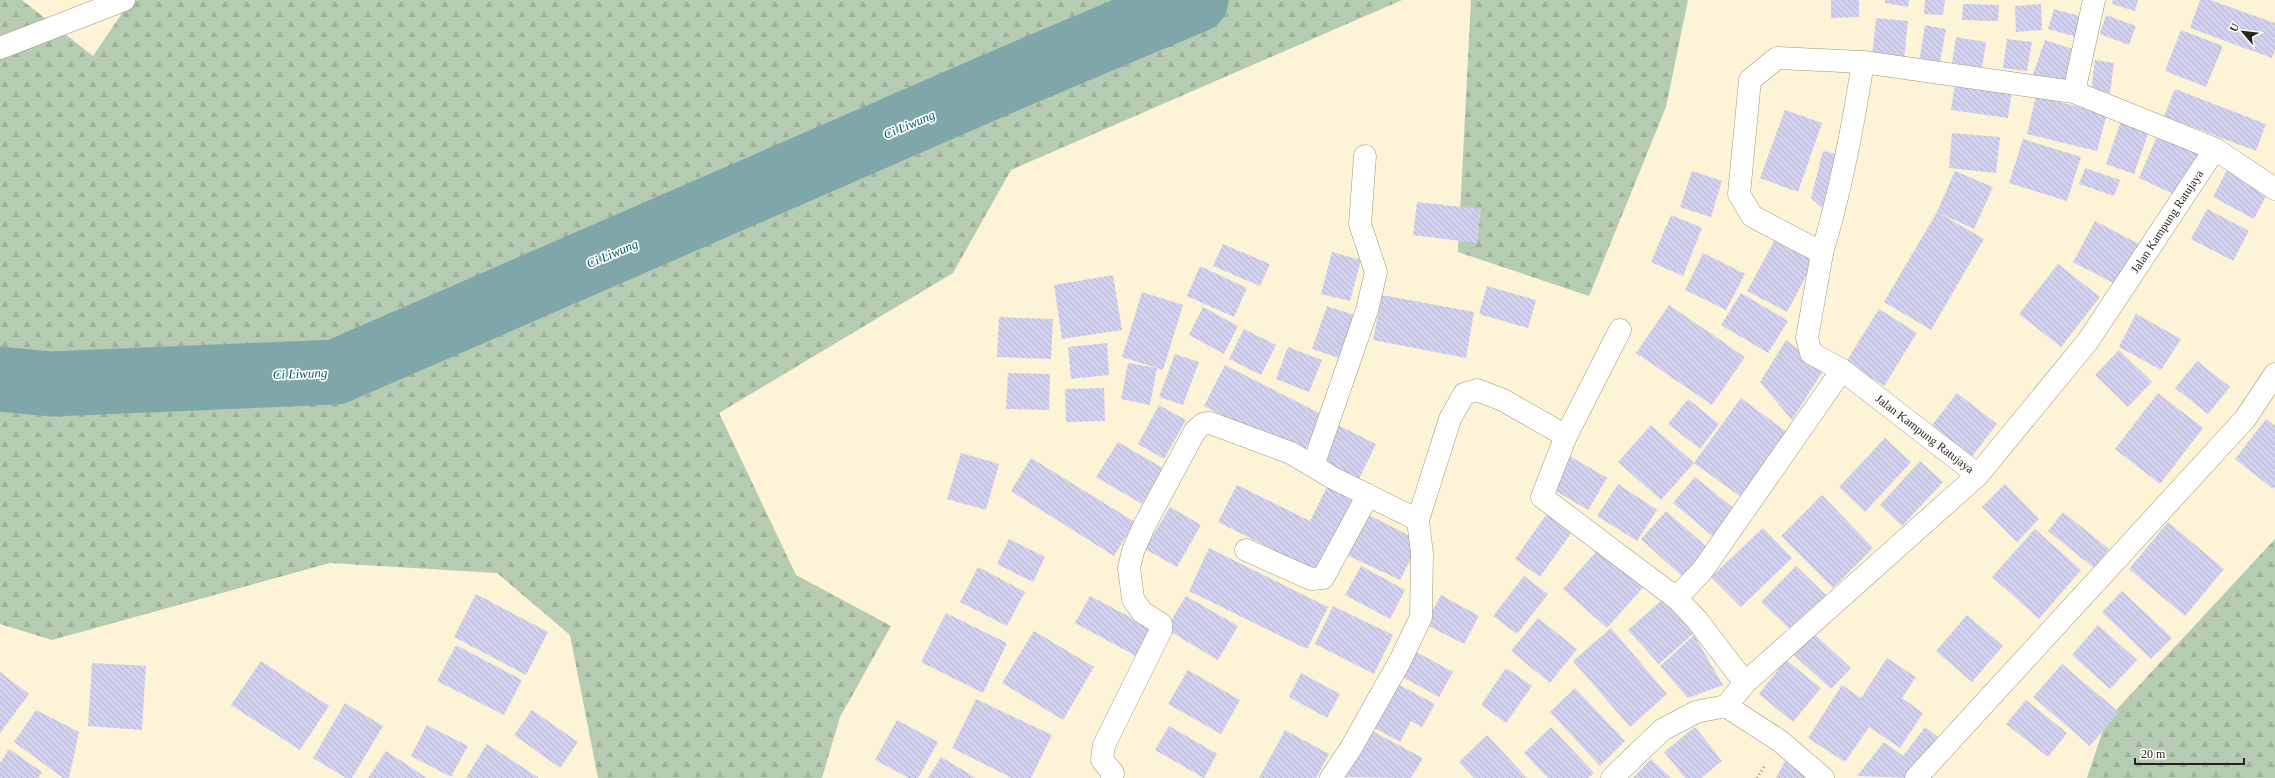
<svg xmlns="http://www.w3.org/2000/svg" width="2275" height="778" font-family="Georgia,serif">
  <style>
    .forest { fill: url(#forest-firs) }
    .lines { fill: none; stroke-linecap: round; stroke-linejoin: round }
    .river { stroke: #7fa7a9; stroke-width: 65 }
    .building { fill: url(#building-back-hatch) }
    .minor-casing { stroke: #a0977c; stroke-width: 23 }
    .path { stroke: #968f7b; stroke-width: 2.5; stroke-dasharray: 1 3; stroke-linecap: butt }
    .minor { stroke: #fff; stroke-width: 22 }
    .labels { text-anchor: middle; stroke-width: 3.5; stroke-linejoin: round; paint-order: stroke }
    .street-label { font-size: 12px; fill: #29251a; stroke: #fff }
    .water-label { font-size: 13px; font-style: italic; fill: #005c60; stroke: #fff }
  </style>
  <defs>
    <pattern id="forest-firs" width="22" height="20" patternUnits="userSpaceOnUse"><rect width="22" height="20" fill="#b5ccb3"/><path d="M5 1l3.5 6h-7zM16 11l3.5 6h-7z" fill="#9caf99"/></pattern>
    <pattern id="building-back-hatch" width="6" height="6" patternUnits="userSpaceOnUse"><rect width="6" height="6" fill="#d2d1f0"/><path d="M-1 5l2 2M0 0l6 6M5-1l2 2" fill="none" stroke="#b4b3cd"/></pattern>
  </defs>
  <rect width="100%" height="100%" fill="#fdf3d6"/>
  <g class="forest">
    <path d="M0,0H22L93,56L131,0H1402L1011,170L953,273L719,413L796,575L891,626L840,717L822,778H598L570,635L497,573L330,563L52,640L0,624Z"/>
    <path d="M1471,0H1688L1666,107L1589,296L1458,252Z"/>
    <path d="M2275,539V778H2087L2106,721Z"/>
  </g>
  <g class="lines">
    <path class="river" d="M0,379L51,384L336,372L1002,82L1196,0"/>
  </g>
  <g class="building">
    <path d="M1831,0H1859V17L1831,18Z"/>
    <path d="M1885,0H1909L1908,7L1885,3Z"/>
    <path d="M1925,0H1945L1943,15L1924,14Z"/>
    <path d="M2113,0H2138L2135,11L2112,4Z"/>
    <path d="M2200,0H2210L2275,23V49L2272,58L2190,28Z"/>
    <path d="M1963,4L1999,5L1998,21L1962,20Z"/>
    <path d="M2041,4L2042,30L2016,32L2015,6Z"/>
    <path d="M2054,9L2090,19L2084,39L2048,29Z"/>
    <path d="M2106,15L2136,26L2129,45L2100,34Z"/>
    <path d="M1876,18L1908,21L1904,60L1872,57Z"/>
    <path d="M1925,25L1946,29L1939,67L1919,64Z"/>
    <path d="M2181,30L2223,46L2206,87L2165,71Z"/>
    <path d="M1956,37L1986,42L1982,68L1952,63Z"/>
    <path d="M2007,39L2032,42L2027,71L2003,68Z"/>
    <path d="M2045,40L2079,51L2065,89L2031,80Z"/>
    <path d="M2095,60L2114,63L2110,93L2091,90Z"/>
    <path d="M1956,76L2013,84L2008,118L1951,110Z"/>
    <path d="M2175,89L2266,124L2256,151L2164,116Z"/>
    <path d="M2036,96L2107,114L2097,151L2027,134Z"/>
    <path d="M1785,110L1822,123L1798,192L1760,178Z"/>
    <path d="M2122,118L2150,128L2134,174L2106,164Z"/>
    <path d="M1952,133L2000,137L1996,173L1949,168Z"/>
    <path d="M2158,134L2200,153L2180,197L2139,178Z"/>
    <path d="M2023,139L2081,157L2067,201L2009,183Z"/>
    <path d="M1823,151L1841,155L1827,212L1811,198Z"/>
    <path d="M2085,168L2120,180L2114,196L2079,184Z"/>
    <path d="M2227,170L2268,192L2254,219L2213,197Z"/>
    <path d="M1692,171L1722,181L1711,217L1680,207Z"/>
    <path d="M1955,171L1993,187L1974,229L1937,212L1984,239L1931,330L1884,302L1937,212Z"/>
    <path d="M1417,202L1481,209L1477,243L1413,235Z"/>
    <path d="M2207,209L2249,231L2233,261L2191,239Z"/>
    <path d="M1671,215L1702,228L1683,276L1651,262Z"/>
    <path d="M2095,221L2139,244L2117,285L2073,262Z"/>
    <path d="M1776,238L1815,259L1787,312L1747,291Z"/>
    <path d="M1223,244L1270,264L1260,286L1213,266Z"/>
    <path d="M1332,252L1361,260L1350,301L1321,294Z"/>
    <path d="M1703,253L1745,274L1726,310L1685,290Z"/>
    <path d="M2058,264L2100,297L2061,347L2019,314Z"/>
    <path d="M1200,266L1247,288L1234,317L1187,296Z"/>
    <path d="M1113,275L1122,330L1062,339L1054,285Z"/>
    <path d="M1487,286L1536,300L1528,328L1479,314Z"/>
    <path d="M1142,292L1183,305L1163,370L1122,357Z"/>
    <path d="M1741,293L1788,321L1768,353L1721,325Z"/>
    <path d="M1382,295L1474,312L1466,358L1373,340Z"/>
    <path d="M1669,305L1745,357L1712,405L1636,353Z"/>
    <path d="M1327,306L1357,316L1342,359L1312,349Z"/>
    <path d="M1203,307L1238,326L1224,354L1189,335Z"/>
    <path d="M1879,309L1917,333L1884,386L1846,362Z"/>
    <path d="M2136,314L2181,339L2161,370L2119,347Z"/>
    <path d="M999,317L1053,319L1051,359L997,357Z"/>
    <path d="M1244,329L1276,345L1261,375L1229,359Z"/>
    <path d="M1786,340L1824,369L1792,420L1760,382Z"/>
    <path d="M1107,343L1109,375L1071,379L1068,347Z"/>
    <path d="M1288,347L1322,360L1309,392L1276,379Z"/>
    <path d="M2119,350L2152,382L2128,407L2095,375Z"/>
    <path d="M1175,354L1199,362L1183,405L1159,397Z"/>
    <path d="M2197,361L2230,387L2208,414L2175,388Z"/>
    <path d="M1128,363L1157,368L1150,405L1121,399Z"/>
    <path d="M1225,365L1323,415L1302,456L1204,406Z"/>
    <path d="M1008,373L1050,374L1049,410L1006,409Z"/>
    <path d="M1104,388L1105,421L1066,422L1065,389Z"/>
    <path d="M1957,393L1997,424L1966,464L1926,433Z"/>
    <path d="M2158,393L2203,428L2160,484L2115,449Z"/>
    <path d="M1741,398L1792,436L1745,500L1694,463L1661,500L1618,462L1651,425L1694,463Z"/>
    <path d="M1688,399L1719,424L1700,449L1668,424Z"/>
    <path d="M1159,405L1186,420L1164,459L1138,444Z"/>
    <path d="M2266,419L2275,426V487L2273,489L2235,459Z"/>
    <path d="M1338,425L1376,444L1356,485L1318,466Z"/>
    <path d="M1885,438L1911,462L1865,512L1839,487Z"/>
    <path d="M1118,442L1163,468L1142,504L1096,477Z"/>
    <path d="M961,453L999,464L986,510L947,499Z"/>
    <path d="M1568,455L1607,478L1588,510L1549,487Z"/>
    <path d="M1031,458L1135,522L1114,556L1011,491Z"/>
    <path d="M1920,461L1943,482L1902,526L1880,505Z"/>
    <path d="M1695,477L1738,512L1716,539L1673,503Z"/>
    <path d="M1618,484L1657,510L1637,541L1597,516Z"/>
    <path d="M2005,484L2039,519L2017,542L1982,507Z"/>
    <path d="M1237,485L1310,521L1328,485L1357,499L1320,573L1218,522Z"/>
    <path d="M1822,495L1873,548L1833,588L1781,536Z"/>
    <path d="M1170,507L1201,525L1177,567L1145,549Z"/>
    <path d="M1549,511L1574,529L1540,577L1515,559Z"/>
    <path d="M1666,511L1708,548L1683,577L1641,539Z"/>
    <path d="M2063,512L2109,549L2094,568L2048,531Z"/>
    <path d="M1367,514L1420,541L1400,580L1347,555Z"/>
    <path d="M2168,522L2224,569L2185,616L2129,569Z"/>
    <path d="M1763,528L1792,558L1741,607L1711,577Z"/>
    <path d="M2035,529L2081,570L2039,619L1992,577Z"/>
    <path d="M1009,539L1045,557L1033,582L997,564Z"/>
    <path d="M1601,546L1646,584L1607,628L1563,589Z"/>
    <path d="M1209,548L1328,607L1307,649L1189,591Z"/>
    <path d="M1361,566L1405,590L1390,619L1345,595Z"/>
    <path d="M1796,566L1827,596L1793,632L1761,602Z"/>
    <path d="M978,567L1025,592L1007,626L960,602Z"/>
    <path d="M1524,576L1548,594L1517,634L1493,616Z"/>
    <path d="M2122,591L2172,638L2151,659L2102,612Z"/>
    <path d="M476,594L548,632L526,675L454,637Z"/>
    <path d="M1441,595L1479,616L1464,644L1425,624Z"/>
    <path d="M1090,596L1151,628L1136,656L1075,623Z"/>
    <path d="M1186,596L1238,626L1218,660L1166,629Z"/>
    <path d="M1663,599L1694,633L1659,664L1628,630Z"/>
    <path d="M1333,606L1393,635L1374,674L1315,644Z"/>
    <path d="M946,613L1007,643L983,693L921,662Z"/>
    <path d="M1967,615L2003,646L1972,682L1936,651Z"/>
    <path d="M1538,618L1577,649L1550,683L1511,651Z"/>
    <path d="M2098,625L2137,660L2110,689L2072,655Z"/>
    <path d="M1611,628L1667,694L1630,727L1573,661Z"/>
    <path d="M1034,631L1094,667L1063,720L1002,683Z"/>
    <path d="M1814,634L1851,668L1831,689L1794,655Z"/>
    <path d="M1694,635L1723,685L1688,698L1660,666Z"/>
    <path d="M456,645L522,680L504,715L437,681Z"/>
    <path d="M1409,648L1453,672L1439,697L1395,673Z"/>
    <path d="M1887,658L1916,677L1902,698L1923,713L1900,748L1869,727L1845,762L1808,738L1842,685L1861,698Z"/>
    <path d="M1786,660L1821,688L1793,722L1759,694Z"/>
    <path d="M261,661L329,706L300,750L231,705Z"/>
    <path d="M92,663L146,666L142,730L88,726Z"/>
    <path d="M2062,664L2119,712L2090,746L2033,697Z"/>
    <path d="M1506,668L1532,686L1506,723L1481,705Z"/>
    <path d="M1188,670L1240,700L1221,734L1168,704Z"/>
    <path d="M0,672L29,694L0,733Z"/>
    <path d="M1301,673L1340,694L1327,718L1289,697Z"/>
    <path d="M1390,680L1435,704L1422,727L1411,721L1400,742L1366,723Z"/>
    <path d="M1575,688L1625,741L1600,766L1550,712Z"/>
    <path d="M976,699L1052,735L1031,778H1012L952,748Z"/>
    <path d="M2026,700L2067,733L2048,757L2006,724Z"/>
    <path d="M345,703L383,726L352,778H346L313,758Z"/>
    <path d="M36,710L79,732L69,778H63L14,742Z"/>
    <path d="M532,710L578,742L560,768L514,735Z"/>
    <path d="M897,720L938,742L918,778H909L875,760Z"/>
    <path d="M427,725L468,746L451,777L411,756Z"/>
    <path d="M1169,726L1217,754L1204,778L1155,750Z"/>
    <path d="M1551,727L1594,773L1588,778H1548L1524,753Z"/>
    <path d="M1695,727L1722,761L1701,778H1685L1664,752Z"/>
    <path d="M1925,727L1940,739L1910,778L1857,776L1884,742L1903,756Z"/>
    <path d="M1285,730L1329,754L1316,778H1259Z"/>
    <path d="M1370,730L1423,758L1411,778L1344,777Z"/>
    <path d="M1487,735L1527,778H1474L1459,762Z"/>
    <path d="M487,744L539,778H466Z"/>
    <path d="M9,749L42,772L38,778H0V763Z"/>
    <path d="M386,751L427,778H368Z"/>
    <path d="M941,757L976,778H928Z"/>
    <path d="M1651,759L1671,778H1633Z"/>
    <path d="M1785,761L1817,778H1776Z"/>
  </g>
  <g class="lines">
    <g class="minor-casing">
      <g id="minor">
        <path d="M0,48L124,0"/>
        <path d="M2074,92L2094,0"/>
        <path id="s1" d="M2215,149L2074,92L1863,62L1777,58L1750,80L1739,194L1752,216L1822,253L1807,338L1811,353L1842,370L1978,475L2088,341L2215,149L2275,189"/>
        <path d="M1822,253C1841,190 1853,127 1863,62"/>
        <path d="M1620,330L1566,436L1542,497L1676,598L1697,620L1745,683"/>
        <path d="M1313,466L1367,310L1376,272L1360,224L1365,156"/>
        <path d="M1246,550L1311,579L1323,578L1368,495"/>
        <path d="M1676,598L1702,571L1842,370"/>
        <path d="M1726,706L1745,683L1978,475"/>
        <path d="M1112,778L1113,773L1102,760L1104,745L1161,630V624L1142,612L1133,599L1129,568L1133,551L1144,526L1195,431L1203,424L1210,423L1291,453L1333,478L1418,520"/>
        <path d="M1331,778L1351,748L1400,661L1421,617L1422,554L1418,520L1450,419L1464,394L1477,390L1503,400L1566,436"/>
        <path d="M1612,778L1662,730L1696,712L1726,706L1780,741L1823,778"/>
        <path d="M1916,778L2245,419L2275,374"/>
      </g>
    </g>
    <path class="path" d="M1757,778L1764,767"/>
    <use href="#minor" class="minor"/>
  </g>
  <g class="labels">
    <g class="street-label">
      <text dy="4" stroke="none"><textPath href="#s1" startOffset="1331">Jalan Kampung Ratujaya</textPath></text>
      <text dy="4" stroke="none"><textPath href="#s1" startOffset="947">Jalan Kampung Ratujaya</textPath></text>
    </g>
    <g class="water-label">
      <text transform="translate(909 124) rotate(-23)" y="5">Ci Liwung</text>
      <text transform="translate(612 253) rotate(-23)" y="5">Ci Liwung</text>
      <text transform="translate(300 373) rotate(-2)" y="5">Ci Liwung</text>
    </g>
  </g>
  <g transform="translate(2243 32) rotate(298)" stroke="#ffffff" stroke-width="3" paint-order="stroke">
  <path d="M0-3L7 15L0 10L-7 15Z" fill="#29251a"/>
  <text y="-6" font-size="11" font-weight="bold" text-anchor="middle" fill="#29251a">U</text>
  </g>
  <path d="M2135 758v6h109v-6" fill="none" stroke="#29251a" stroke-width="2"/>
  <text x="2141" y="758" font-size="12" fill="#29251a" stroke="#ffffff" stroke-width="3" paint-order="stroke">20 m</text>
</svg>
